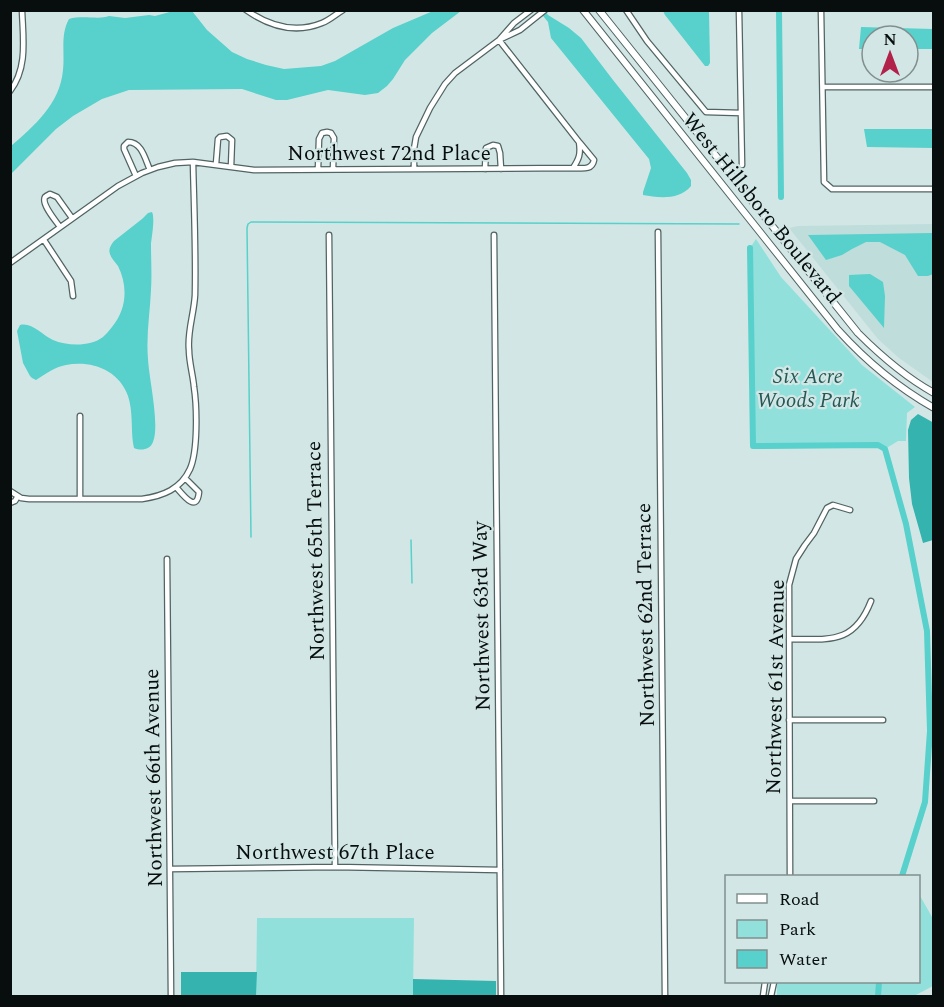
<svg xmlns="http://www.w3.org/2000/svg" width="944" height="1007" font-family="Spectral,serif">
<rect width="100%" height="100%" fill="#d2e7e5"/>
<path fill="#bfdddb" d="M933,224v158l-34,-24 -21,-19 -89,-111 9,-2z"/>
<path fill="#91e0dc" d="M756,239l25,38 81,88 53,42 -8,6 -1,28h-8l-13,8 -7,-4 -125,1 -3,-198z
M919,894l13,23h1v69l-19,10h-137v-14h141z
M257,918h157l-1,78h-157z"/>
<path fill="#34b3af" d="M918,414l16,9 -1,117 -10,3 -11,-39 -3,-26 -1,-48 3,-10z
M181,972h76l-1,24h-75z
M413,979l83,2v15h-83z"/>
<path fill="#58d0cb" d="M177,10l15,1 15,19 25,22 15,7 19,6 18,4 37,-3 14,-5 58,-33 40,-17h28l-29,22 -27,27 -12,19 -6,7 -9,7 -13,2 -37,-5 -41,10h-11l-34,-11 -113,1 -27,9 -29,17 -17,13 -45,45v-28c23,-20 49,-42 52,-76 2,-17 -3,-35 6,-51 13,-4 31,1 40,-3l16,2 24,-3 6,1z
M539,11h6l3,4 21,13 12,10 32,42 74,93 4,7v6c-11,14 -32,12 -48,9v-3l8,-24 -2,-9 -98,-121 -3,-16z
M663,11h46l1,52 -2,3h-3l-40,-51z
M861,27l72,2v20h-25v-13h-36v13h-13z
M864,129h69v19l-66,-1z
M152,212c3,6 0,23 -1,32 0,15 1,31 0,46 -1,23 -5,45 -3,69 1,20 12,66 5,83 -3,8 -12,9 -19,6l-1,-5c-2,-15 0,-32 -5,-47 -9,-26 -37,-36 -62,-31 -11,2 -21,9 -30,15l-4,-2 -2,-2 -7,-13 -6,-32 3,-6c12,-3 22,10 33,15 14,6 37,7 50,-3 3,-3 6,-6 9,-10 15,-18 16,-41 6,-61 -3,-4 -7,-8 -8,-12 -2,-5 1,-9 4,-13l28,-22 6,-6z
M933,233v41l-5,2h-10l-13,-21 -25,-13h-14l-14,7 -10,6 -16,5 -18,-25z
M870,274l13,8 2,14 -1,32 -35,-42v-11z"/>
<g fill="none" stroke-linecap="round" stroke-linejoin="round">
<path stroke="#58d0cb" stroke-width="1.5" d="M251,537l-4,-309 1,-4 3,-2 488,2
M411,540l1,43"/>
<path stroke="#58d0cb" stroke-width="6" d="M779,10l2,187
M750,248l3,198 125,-1 7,4 21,75 21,107 3,100 -5,71 -23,74
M878,996l1,-14"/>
<g stroke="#516362" stroke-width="7">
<path id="minor" d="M246,10c23,16 49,24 76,13 8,-3 14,-9 21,-13
M626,10l21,31 59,71 35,1
M739,10l3,155
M821,10l3,172 8,7h102
M501,39l19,-9 25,-20
M823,87h111
M10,91c18,-23 13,-53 12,-81
M216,164l2,-25 2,-2 7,-1 5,4 -1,27
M573,168c8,0 19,3 21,-8l-14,-17
M318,169l1,-30 3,-6 5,-1 4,1 3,5 -1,31
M414,169v-20l2,-12 14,-29 15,-24 10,-11 44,-33 15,-17 17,-13
M485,169l1,-21 7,-3 5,1 2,7 1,16
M136,176l-12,-27v-3l4,-4c14,0 17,17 22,28
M60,227c-4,-6 -19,-23 -15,-30 1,-1 3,-2 5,-3l7,3 15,21
M658,232l7,764
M329,235l6,632
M494,235l7,761
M44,240l27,41 2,15
M10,263l108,-77 24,-13 16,-6 17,-4 18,-1 61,8 319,-2c6,-9 8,-14 6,-26l-80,-102
M80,416v83
M176,487c7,8 21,27 23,5l-14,-14
M10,491l11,7 8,1h113c21,-3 39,-10 48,-30 8,-18 7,-62 4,-82 -1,-12 -5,-25 -5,-37 -2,-18 5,-36 6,-55 1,-44 -1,-89 -2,-133
M10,503l5,-2 3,-5
M167,559l4,437
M789,639c40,0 65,6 82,-38
M789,720h94
M790,801h84
M170,869l165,-2 165,3
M790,876l-1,-291 7,-26 9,-14 9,-12 13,-25 6,-3 17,5
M763,996l2,-14
M771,996l3,-14"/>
</g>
<g stroke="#516362" stroke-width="8">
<path id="tertiary" d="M583,10l255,320c28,31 59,57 96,78
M599,10l259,323c23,23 47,44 76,60"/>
</g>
<use href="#minor" stroke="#fff" stroke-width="4.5"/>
<use href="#tertiary" stroke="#fff" stroke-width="6"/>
</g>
<g text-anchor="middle" stroke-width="4.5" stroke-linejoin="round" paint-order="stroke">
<g font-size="21" fill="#080e0e" stroke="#d2e7e5">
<text x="389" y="160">Northwest 72nd Place</text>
<text transform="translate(762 208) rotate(51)" y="7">West Hillsboro Boulevard</text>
<text transform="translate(315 551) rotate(-91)" y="7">Northwest 65th Terrace</text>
<text transform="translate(645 615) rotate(-91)" y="7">Northwest 62nd Terrace</text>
<text transform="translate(481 616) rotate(-91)" y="7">Northwest 63rd Way</text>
<text transform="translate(775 687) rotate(-89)" y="7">Northwest 61st Avenue</text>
<text transform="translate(153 778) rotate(-91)" y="7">Northwest 66th Avenue</text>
<text x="335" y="859">Northwest 67th Place</text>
</g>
<g font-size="21" font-style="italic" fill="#245755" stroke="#d2e7e5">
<text x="808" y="383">Six Acre<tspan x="808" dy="24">Woods Park</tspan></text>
</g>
</g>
<rect width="944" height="1007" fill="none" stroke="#080e0e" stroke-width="24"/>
<rect x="725" y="875" width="195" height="108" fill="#d2e7e5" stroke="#81908f" stroke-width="1.5"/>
<rect x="737" y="894" width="30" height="9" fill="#ffffff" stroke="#81908f" stroke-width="1.5"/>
<text x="779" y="905" font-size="18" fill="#080e0e">Road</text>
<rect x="737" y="920" width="30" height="18" fill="#91e0dc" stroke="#81908f" stroke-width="1.5"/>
<text x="779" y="935" font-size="18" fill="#080e0e">Park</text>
<rect x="737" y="950" width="30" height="18" fill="#58d0cb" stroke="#81908f" stroke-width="1.5"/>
<text x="779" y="965" font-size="18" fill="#080e0e">Water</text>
<g transform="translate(890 54)"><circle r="28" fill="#d2e7e5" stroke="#81908f" stroke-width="1.5"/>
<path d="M0-4.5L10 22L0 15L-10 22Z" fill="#b22149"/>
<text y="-9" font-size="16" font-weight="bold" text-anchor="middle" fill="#080e0e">N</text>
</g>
</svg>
